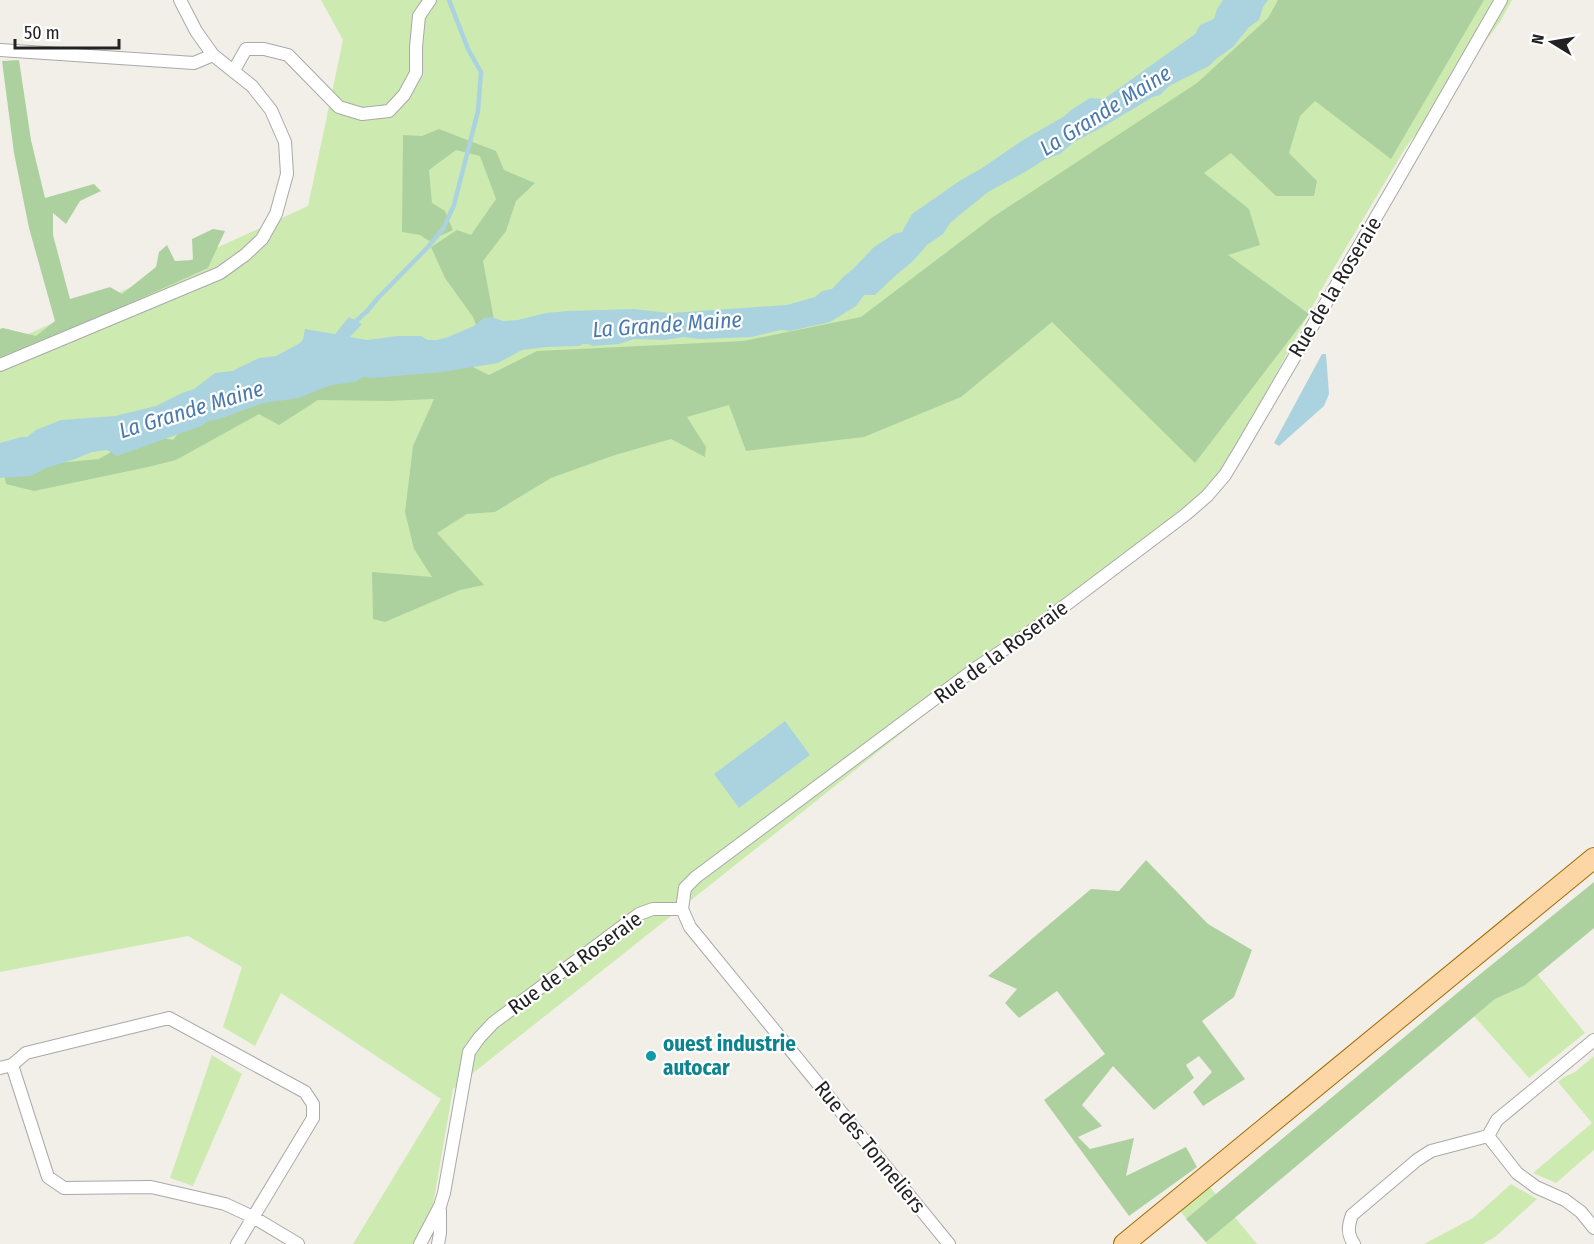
<svg xmlns="http://www.w3.org/2000/svg" width="1594" height="1244" font-family="'Fira Sans Condensed',sans-serif">
<rect width="100%" height="100%" fill="#f2efe9"/>
<path fill="#cdebb0" d="M321,0h1191l-12,22 -94,125 -78,131 -111,205 -764,606 -20,116 -20,39h-60l88,-145 -160,-106 -26,53 -32,-19 19,-60 -54,-31 -188,36v-625l308,-141 35,-166z
M1537,974l48,59 -56,45 -55,-62 21,-17 29,-13z
M212,1055l30,19 -49,112 -23,-8z
M1594,1056v94l-38,33 -23,-10 59,-50 -34,-41 6,-5 11,-5z
M1511,1184l26,15 -42,38 -12,7h-59l49,-26z
M1210,1187l47,57h-50l-27,-33z"/>
<path fill="#add19e" d="M1278,0h206l-93,159 -76,-58 -15,15 -11,37 28,28 -3,15h-38l-45,-43 -27,20 45,36 11,36 -32,10 81,59 -114,149 -143,-141 -91,75 -97,40 -118,14 -17,-46 -42,12 19,30 -1,10 -34,-18 -56,16 -64,23 -56,34 -28,2 -30,19 47,52 -24,5 -75,32 -12,-3 -1,-47 60,5 -18,-28 -9,-37 8,-66 21,-47 -46,2 -70,-1 -39,25 -20,-11 -83,46 -28,7 -114,24 -28,-7 -2,-11 33,-8 62,-6 43,-25 31,6 17,-22 118,-34 159,-20 22,11 48,-24 206,-10 118,-24 132,-100 204,-134 71,-65z
M19,60l12,80 14,58 49,-14 7,7 -21,10 -14,23 -13,-11v22l17,64 40,-12 12,7 34,-27 3,-15 8,-7 8,16 18,-1 -1,-21 21,-10 12,2 -17,37 -135,61 -73,40v-40l3,-1 33,8 19,-15 -26,-93 -15,-75 -12,-92z
M439,129l57,22 8,19 31,13 -19,18 -10,30 -23,30 12,64 -17,5 -5,-13 -28,-39 -14,-31 26,-17 14,5 25,-36 -16,-43 -24,-6 -27,20 3,33 13,8 8,19 -24,11 -9,-6 -18,-3 1,-97 19,1z
M1146,860l62,64 44,26 -18,47 -32,24 43,58 -42,27 -10,-14 19,-20 -13,-16 -13,9 8,13 -40,32 -41,-44 -31,39 20,21 -24,11 12,12 44,-11 -8,38 60,-29 11,20 -68,49 -85,-116 61,-46 -48,-63 -38,27 -14,-15 12,-14 -29,-13 103,-87 28,2z
M1594,882v46l-70,58 -29,13 -289,243 -20,-23 282,-235z"/>
<path fill="#aad3df" d="M1223,0h45l-5,7 -4,13 -10,7 -16,20 -17,12 -7,7 -40,20 -9,9 -7,2 -52,31 -27,14 -14,12 -16,6 -19,12 -37,20 -38,31 -7,11 -16,11 -14,16 -19,16 -19,18h-11l-8,11 -26,16 -40,9 -9,-1 -29,7 -53,2 -15,-2 -20,3 -30,-1 -15,5 -27,2 -4,-2h-5l-3,2 -33,1 -25,3 -24,13 -56,9 -70,6 -9,-1 -6,4 -29,5 -29,12 -36,5 -44,16 -11,2 -7,5 -84,30 -10,-6 -15,2 -20,8 -26,8 -15,8 -31,2v-35l21,-6h6l9,-7 25,-10 54,-4 41,-10 26,-13 12,-4 21,-16 17,-2 27,-13 17,-2 24,-13 3,-4 2,-10 30,5 14,-17 13,7 -12,13 17,3 30,-4h24l7,4h9l11,-3 26,-11 10,-8 8,-1 11,4 15,-1 28,-7 22,-2 65,-2 37,4 117,-8 28,-8 7,-6 10,-2 11,-12 10,-8 21,-22 20,-13 8,-2 10,-18 49,-34 21,-12 41,-28 40,-23 8,-7 19,-12 14,1 91,-65 5,-9 14,-6 3,-10z
M1322,354h4l3,40 -5,12 -45,40 -5,-3z
M785,721l25,34 -71,53 -25,-34z"/>
<g fill="none" stroke-linecap="round" stroke-linejoin="round">
<path stroke="#aad3df" stroke-width="4.5" d="M353,324l15,-14 10,-12 49,-50 16,-19 11,-24 24,-94 3,-39 -13,-23 -19,-49"/>
<g stroke="#a9a9a9" stroke-width="14">
<path id="minor" d="M0,50l194,13 19,-8
M234,70l12,-21h18l24,6 51,52 23,7 27,-3 15,-16 12,-22v-26l3,-31 11,-16
M0,365l220,-92 25,-18 17,-16 14,-25 11,-40 -2,-32 -14,-32 -19,-24 -39,-31 -17,-24 -16,-31
M682,909l8,18 259,317
M12,1065l36,112 16,11 87,-1 74,17 28,13 45,27
M0,1068l12,-3 14,-12 143,-35 136,74 8,12v14l-76,126
M1488,1136l9,-16 97,-80
M1488,1136l29,37 19,14 29,13 16,12 13,16
M420,1244l20,-38 4,-13 25,-141 10,-14 14,-15 146,-109 14,-5h29l3,-21 11,-11 280,-209 50,-33 159,-120 22,-19 18,-21 18,-30 150,-257 108,-188
M438,1244l2,-11v-23
M1354,1244c-7,-10 -6,-18 -2,-29l65,-55 14,-9 57,-15"/>
</g>
<g stroke="#a06b00" stroke-width="22">
<path id="primary" d="M1124,1244l470,-386"/>
</g>
<use href="#minor" stroke="#fff" stroke-width="12"/>
<use href="#primary" stroke="#fcd6a4" stroke-width="20"/>
</g>
<circle fill="#0f9aa8" stroke="#fff" stroke-width="2" cx="651" cy="1056" r="6"/>
<g text-anchor="middle" stroke-width="4.5" stroke-linejoin="round" paint-order="stroke">
<g font-size="21" fill="#222" stroke="#fff">
<text transform="translate(1335 287) rotate(-59)" y="7">Rue de la Roseraie</text>
<text transform="translate(1001 652) rotate(-36)" y="7">Rue de la Roseraie</text>
<text transform="translate(575 963) rotate(-36)" y="7">Rue de la Roseraie</text>
<text transform="translate(870 1147) rotate(51)" y="7">Rue des Tonneliers</text>
</g>
<g font-size="21" font-weight="bold" fill="#0d838f" stroke="#fff" text-anchor="start">
<text x="663" y="1051">ouest industrie<tspan x="663" dy="24">autocar</tspan></text>
</g>
<g font-size="22" font-style="italic" fill="#4a7aab" stroke="#fff">
<text transform="translate(1105 110) rotate(-32)" y="8">La Grande Maine</text>
<text transform="translate(667 324) rotate(-4)" y="8">La Grande Maine</text>
<text transform="translate(191 409) rotate(-17)" y="8">La Grande Maine</text>
</g>
</g>
<g transform="translate(1552 42) rotate(281)" stroke="#ffffff" stroke-width="4.5" paint-order="stroke">
<path d="M0-4.5L10 22L0 15L-10 22Z" fill="#222222"/>
<text y="-9" font-size="16" font-weight="bold" text-anchor="middle" fill="#222222">N</text>
</g>
<path d="M15 39v9h104v-9" fill="none" stroke="#222222" stroke-width="3"/>
<text x="24" y="39" font-size="18" fill="#222222" stroke="#ffffff" stroke-width="4.5" paint-order="stroke">50 m</text>
</svg>
